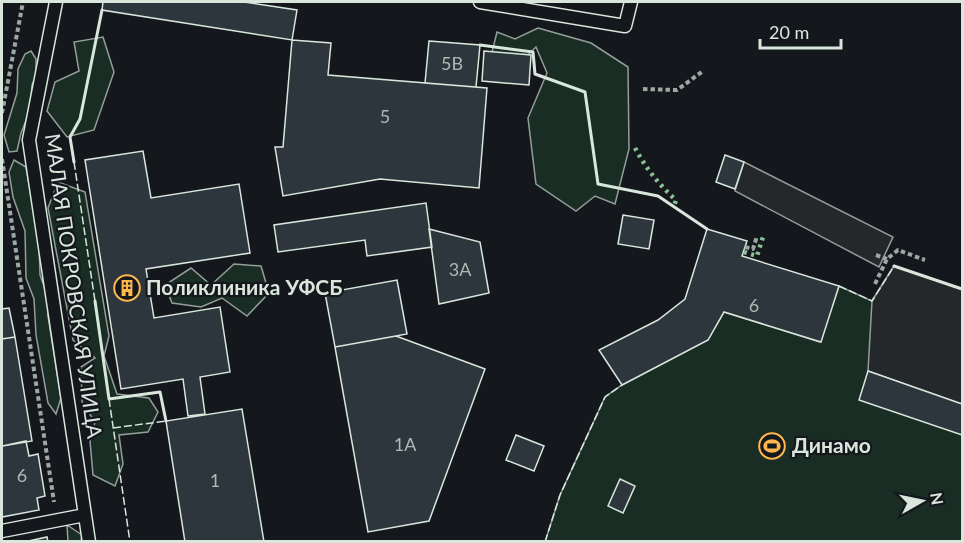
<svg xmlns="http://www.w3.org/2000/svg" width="964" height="543" font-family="Lato,sans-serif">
<rect width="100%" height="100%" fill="#14181c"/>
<path fill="#1a2d24" stroke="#939e99" stroke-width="1.5" d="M538,28l53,15 37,24 1,82 -14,55 -20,-8 -19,15 -40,-27 -8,-66 19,-45 -11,-26 -25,24 -22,-7 8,-32 18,7z
M103,37l11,35 -20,58 -27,7 -20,-26 8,-29 24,-11 -5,-29z
M31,51l5,8v17l-4,9 -2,26 -9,22 -4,18 -8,1 -5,-17 13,-42 1,-24 7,-15z
M14,160l12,7 13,75 1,33 8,22v19l13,82 -5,16 -8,-11 -12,-68 -2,-36 -8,-21 -1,-47 -12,-34 -4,-25z
M58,182l27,10 24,144 -5,20 13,38 32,4 9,14 -10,20 -29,3 4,29 -8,22 -22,-11 -3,-34 5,-19 -13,-20 -1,-35 14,-9 -22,-18 -25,-132z
M234,264l27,2 8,27 -22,23 -25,-18 -21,9 -29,-4 -7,-18 26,-17 20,17z
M894,266l68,23v252l-417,1 15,-47 45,-98 17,-12 86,-45 16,-28 96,30 19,-56 33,15z
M67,525l15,10 -1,6h-13z"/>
<path fill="#24282b" stroke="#939e99" stroke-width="1.5" d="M744,162l149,75 -14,30 -144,-76z
M894,266l68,23v115l-94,-33 4,-70z"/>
<path fill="#2c363c" stroke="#d8e6dc" stroke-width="1.5" d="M103,2h141l53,8 -5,30 -190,-30z
M292,40l39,3 -3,32 159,13 -8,100 -99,-9 -97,17 -8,-49h8z
M429,41l51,4 -4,42 -51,-4z
M484,51l47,4 -2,30 -47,-4z
M143,151l8,47 88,-14 11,69 -104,16 8,49 66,-11 10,65 -30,5 5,37 -17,2 -5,-37 -62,10 -36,-229z
M725,155l19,7 -9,27 -19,-7z
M426,203l6,44 -65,9 -2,-16 -87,12 -4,-27z
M623,215l31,5 -5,29 -31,-5z
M429,229l51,13 9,51 -50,11z
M707,229l40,12 -5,15 97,30 -18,56 -97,-30 -16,28 -86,45 -23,-35 59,-30 27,-21z
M397,280l10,54 -72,13 -10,-54z
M9,308l6,29 -13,2v-30z
M396,336l89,33 -56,152 -61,11 -33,-185z
M15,337l17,104 -30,5v-107z
M868,371l94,33v31l-103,-35z
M242,409l22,133h-79l-19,-121z
M516,435l28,11 -10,25 -28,-11z
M26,441l3,15 9,-2 7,42 -8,2 2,12 -37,7v-71z
M620,479l15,7 -12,27 -15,-7z
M47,537l1,5h-24z"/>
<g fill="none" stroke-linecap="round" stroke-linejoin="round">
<g stroke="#d8e6dc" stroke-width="15">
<path id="service" d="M56,2l-27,138 60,402
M480,2l145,24 6,-24
M2,531l83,-16"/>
</g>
<path stroke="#9da8a2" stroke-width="4" stroke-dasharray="4.5 3" stroke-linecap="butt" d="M643,89l34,1 26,-19
M2,113l21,-111
M2,159l52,343
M745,247l8,2 4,-13
M876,255l11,4
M875,284l12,-25 11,-9 27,10"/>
<use href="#service" stroke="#14181c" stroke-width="12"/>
<path stroke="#8ac095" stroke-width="4.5" stroke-dasharray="3 4.5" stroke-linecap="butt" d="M635,148c11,20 24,37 41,52l-2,6
M744,252l13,4 6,-19"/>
<path stroke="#d8e6dc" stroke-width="1.5" stroke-dasharray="8 3" stroke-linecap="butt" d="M74,162l21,139
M839,286l33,15 22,-35
M109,399l21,143
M113,428l53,-7
M545,542l15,-47 45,-98 17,-12"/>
<path stroke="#d8e6dc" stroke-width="3" d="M480,45l53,7 2,22 50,18 13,92 60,12 49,33
M74,162l-4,-25 10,-18 22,-109
M894,266l68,23
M95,301l14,98 51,-7 6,29"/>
</g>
<defs>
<g id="building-ring" transform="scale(1.35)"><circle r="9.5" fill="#14181c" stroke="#ffb74d" stroke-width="1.5"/><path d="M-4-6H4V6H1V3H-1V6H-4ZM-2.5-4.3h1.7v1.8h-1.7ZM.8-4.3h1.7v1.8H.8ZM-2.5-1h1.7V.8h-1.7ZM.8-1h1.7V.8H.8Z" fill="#ffb74d"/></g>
<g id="stadium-ring" transform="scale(1.35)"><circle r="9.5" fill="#14181c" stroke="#ffb74d" stroke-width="1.5"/><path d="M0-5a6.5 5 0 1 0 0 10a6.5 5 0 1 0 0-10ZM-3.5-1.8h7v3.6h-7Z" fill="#ffb74d"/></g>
</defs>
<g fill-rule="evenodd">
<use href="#building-ring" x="127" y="288"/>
<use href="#stadium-ring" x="772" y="446"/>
</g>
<g text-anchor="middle" stroke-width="4.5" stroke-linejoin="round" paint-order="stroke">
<g font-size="18" fill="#adbab4">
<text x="452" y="70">5В</text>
<text x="385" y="123">5</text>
<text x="460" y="276">3А</text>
<text x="754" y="312">6</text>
<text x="405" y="451">1А</text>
<text x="22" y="482">6</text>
<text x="215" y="487">1</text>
</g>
<g font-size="21" fill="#d8e6dc" stroke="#14181c">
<text transform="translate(73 286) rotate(82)" y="7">МАЛАЯ ПОКРОВСКАЯ УЛИЦА</text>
</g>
<g font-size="21" font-weight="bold" fill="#d8e6dc" stroke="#14181c" text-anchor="start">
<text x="146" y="295">Поликлиника УФСБ</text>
<text x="792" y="453">Динамо</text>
</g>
</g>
<rect width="964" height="543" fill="none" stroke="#d8e6dc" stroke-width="6"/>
<g transform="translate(922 501) rotate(81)" stroke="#14181c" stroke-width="4.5" paint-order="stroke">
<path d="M0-4.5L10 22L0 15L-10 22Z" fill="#d8e6dc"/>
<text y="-9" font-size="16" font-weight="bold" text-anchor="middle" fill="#d8e6dc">N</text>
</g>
<path d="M760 39v9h81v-9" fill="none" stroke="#d8e6dc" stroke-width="3"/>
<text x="769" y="39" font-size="18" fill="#d8e6dc" stroke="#14181c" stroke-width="4.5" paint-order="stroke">20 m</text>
</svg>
